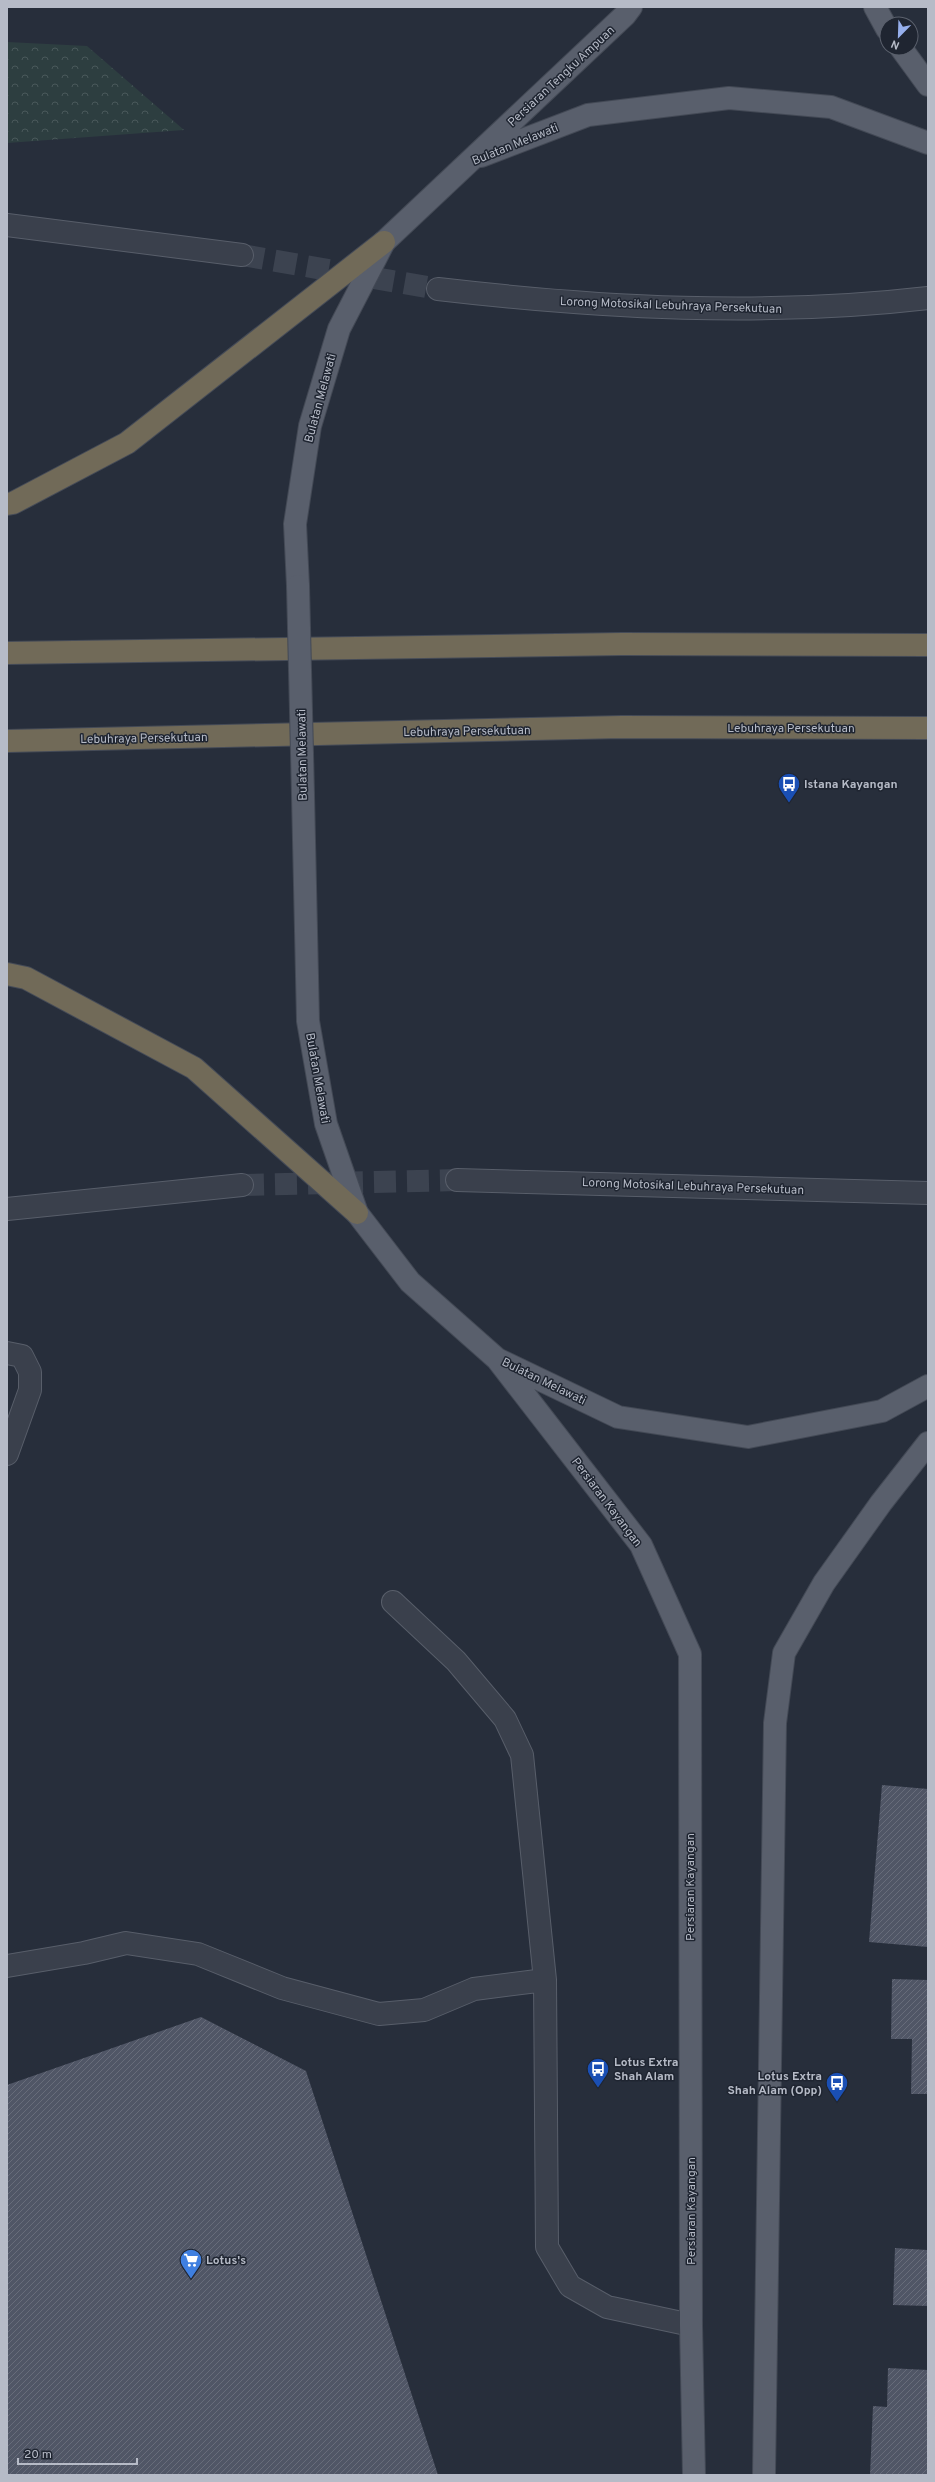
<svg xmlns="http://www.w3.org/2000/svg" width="935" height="2482" font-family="Overpass,sans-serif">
<defs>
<pattern id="forest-crowns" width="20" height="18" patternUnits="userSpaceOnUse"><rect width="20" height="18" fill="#2d3e40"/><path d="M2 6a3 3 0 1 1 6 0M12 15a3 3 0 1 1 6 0" fill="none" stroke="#49585a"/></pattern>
<pattern id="building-hatch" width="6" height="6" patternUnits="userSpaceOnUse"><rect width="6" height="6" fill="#505666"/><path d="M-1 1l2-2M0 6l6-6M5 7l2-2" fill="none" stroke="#676c7a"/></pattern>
</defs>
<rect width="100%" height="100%" fill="#272e3b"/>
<path fill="url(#forest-crowns)" d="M7,42l80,4 97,84 -177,13z"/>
<path fill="url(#building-hatch)" d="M882,1785l46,4v158l-59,-5z
M892,1979l36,1v114h-17l1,-55h-21z
M201,2017l105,54 132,404h-431v-390z
M927,2245l1,61 -35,-1 2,-57 32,2z
M888,2368l40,2v105h-58l3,-69 14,1z"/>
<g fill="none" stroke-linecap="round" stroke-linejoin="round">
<path stroke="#3c4350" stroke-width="22" stroke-dasharray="22 11" stroke-linecap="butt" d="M242,255l196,34
M242,1185l215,-5"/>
<g stroke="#585e6a" stroke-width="24">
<path id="minor" d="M7,225l235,30
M438,289c163,19 327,28 490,9
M457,1180l471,13
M7,1209l235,-24
M7,1353l15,3 8,16v18l-23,64
M393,1602l63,59 49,58 17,36 23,225 2,267 23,39 37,21 84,18
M7,1966l77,-13 42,-10 72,11 84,34 97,26 45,-4 50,-21 71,-9"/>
</g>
<g stroke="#434955" stroke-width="24">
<path id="major" d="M875,7l12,22
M901,48l27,37
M481,156l107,-41 141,-17 102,9 97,36
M298,586l-3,-62 15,-98 29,-97 45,-87 241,-227 6,-8
M303,795l5,226 18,103 31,89 53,69 87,77 121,58 130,20 134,-26 46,-25
M497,1359l144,186 49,109 1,671 3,150
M764,2475l11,-752 9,-70 40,-70 57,-80 47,-60"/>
</g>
<g stroke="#454b57" stroke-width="24">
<path id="highway" d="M7,504l6,-1 114,-60 257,-201
M7,653l615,-9 306,1
M7,741l615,-14 306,1
M7,974l19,4 168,90 163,145"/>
</g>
<use href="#minor" stroke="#3a404c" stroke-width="22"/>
<use href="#major" stroke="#595f6c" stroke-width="22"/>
<use href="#highway" stroke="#716a58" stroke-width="22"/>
<g stroke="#434955" stroke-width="24" stroke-linecap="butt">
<path id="major-bridge" d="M298,586l5,209"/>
</g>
<use href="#major-bridge" stroke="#595f6c" stroke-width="22"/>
</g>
<defs>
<g id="bus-pin" transform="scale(1.15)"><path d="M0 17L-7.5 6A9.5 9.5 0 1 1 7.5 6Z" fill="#1a4fb4" stroke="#1f2531"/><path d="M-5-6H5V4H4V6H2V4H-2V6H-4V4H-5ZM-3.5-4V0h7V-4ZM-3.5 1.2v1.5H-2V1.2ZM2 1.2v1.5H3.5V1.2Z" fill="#fff"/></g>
<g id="supermarket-pin" transform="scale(1.15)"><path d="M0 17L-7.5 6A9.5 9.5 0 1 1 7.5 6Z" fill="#3f7fe0" stroke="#1f2531"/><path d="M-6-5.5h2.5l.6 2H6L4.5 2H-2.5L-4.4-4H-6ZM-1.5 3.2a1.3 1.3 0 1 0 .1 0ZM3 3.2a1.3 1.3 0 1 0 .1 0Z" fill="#fff"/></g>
</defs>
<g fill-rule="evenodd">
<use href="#bus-pin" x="789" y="784"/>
<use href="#bus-pin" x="598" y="2069"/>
<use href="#bus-pin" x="837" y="2083"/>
<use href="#supermarket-pin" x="191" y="2260"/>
</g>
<g text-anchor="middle" stroke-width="3" stroke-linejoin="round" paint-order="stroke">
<g font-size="12" fill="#b6bbc7" stroke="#1f2531">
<text transform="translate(561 76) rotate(-43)" y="4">Persiaran Tengku Ampuan</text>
<text transform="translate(515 144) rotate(-22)" y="4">Bulatan Melawati</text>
<text transform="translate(671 305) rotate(2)" y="4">Lorong Motosikal Lebuhraya Persekutuan</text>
<text transform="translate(320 398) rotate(-75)" y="4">Bulatan Melawati</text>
<text x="791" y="732">Lebuhraya Persekutuan</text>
<text transform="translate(467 731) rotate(-1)" y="4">Lebuhraya Persekutuan</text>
<text transform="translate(144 738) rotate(-1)" y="4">Lebuhraya Persekutuan</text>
<text transform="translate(302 755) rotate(-91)" y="4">Bulatan Melawati</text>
<text transform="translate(318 1078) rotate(80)" y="4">Bulatan Melawati</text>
<text transform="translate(693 1186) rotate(2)" y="4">Lorong Motosikal Lebuhraya Persekutuan</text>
<text transform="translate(544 1381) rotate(26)" y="4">Bulatan Melawati</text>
<text transform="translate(607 1502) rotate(53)" y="4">Persiaran Kayangan</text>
<text transform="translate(690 1887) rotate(-90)" y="4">Persiaran Kayangan</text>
<text transform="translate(691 2211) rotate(-90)" y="4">Persiaran Kayangan</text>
</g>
<g font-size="12" font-weight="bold" fill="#b6bbc7" stroke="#1f2531" text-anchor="start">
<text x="804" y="788">Istana Kayangan</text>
<text x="614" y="2066">Lotus Extra<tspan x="614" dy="14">Shah Alam</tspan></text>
<text x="822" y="2080" text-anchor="end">Lotus Extra<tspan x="822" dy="14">Shah Alam (Opp)</tspan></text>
<text x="206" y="2264">Lotus's</text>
</g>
</g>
<rect width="935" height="2482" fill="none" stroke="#b6bbc7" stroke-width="16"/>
<g transform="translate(899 36) rotate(203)"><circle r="19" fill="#1f2531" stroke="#5b616d"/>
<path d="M0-3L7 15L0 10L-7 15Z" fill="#96afec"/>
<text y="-6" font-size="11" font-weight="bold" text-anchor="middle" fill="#b6bbc7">N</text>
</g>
<path d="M18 2458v6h119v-6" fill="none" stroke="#b6bbc7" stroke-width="2"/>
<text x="24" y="2458" font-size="12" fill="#b6bbc7" stroke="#1f2531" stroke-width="3" paint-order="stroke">20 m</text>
</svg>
